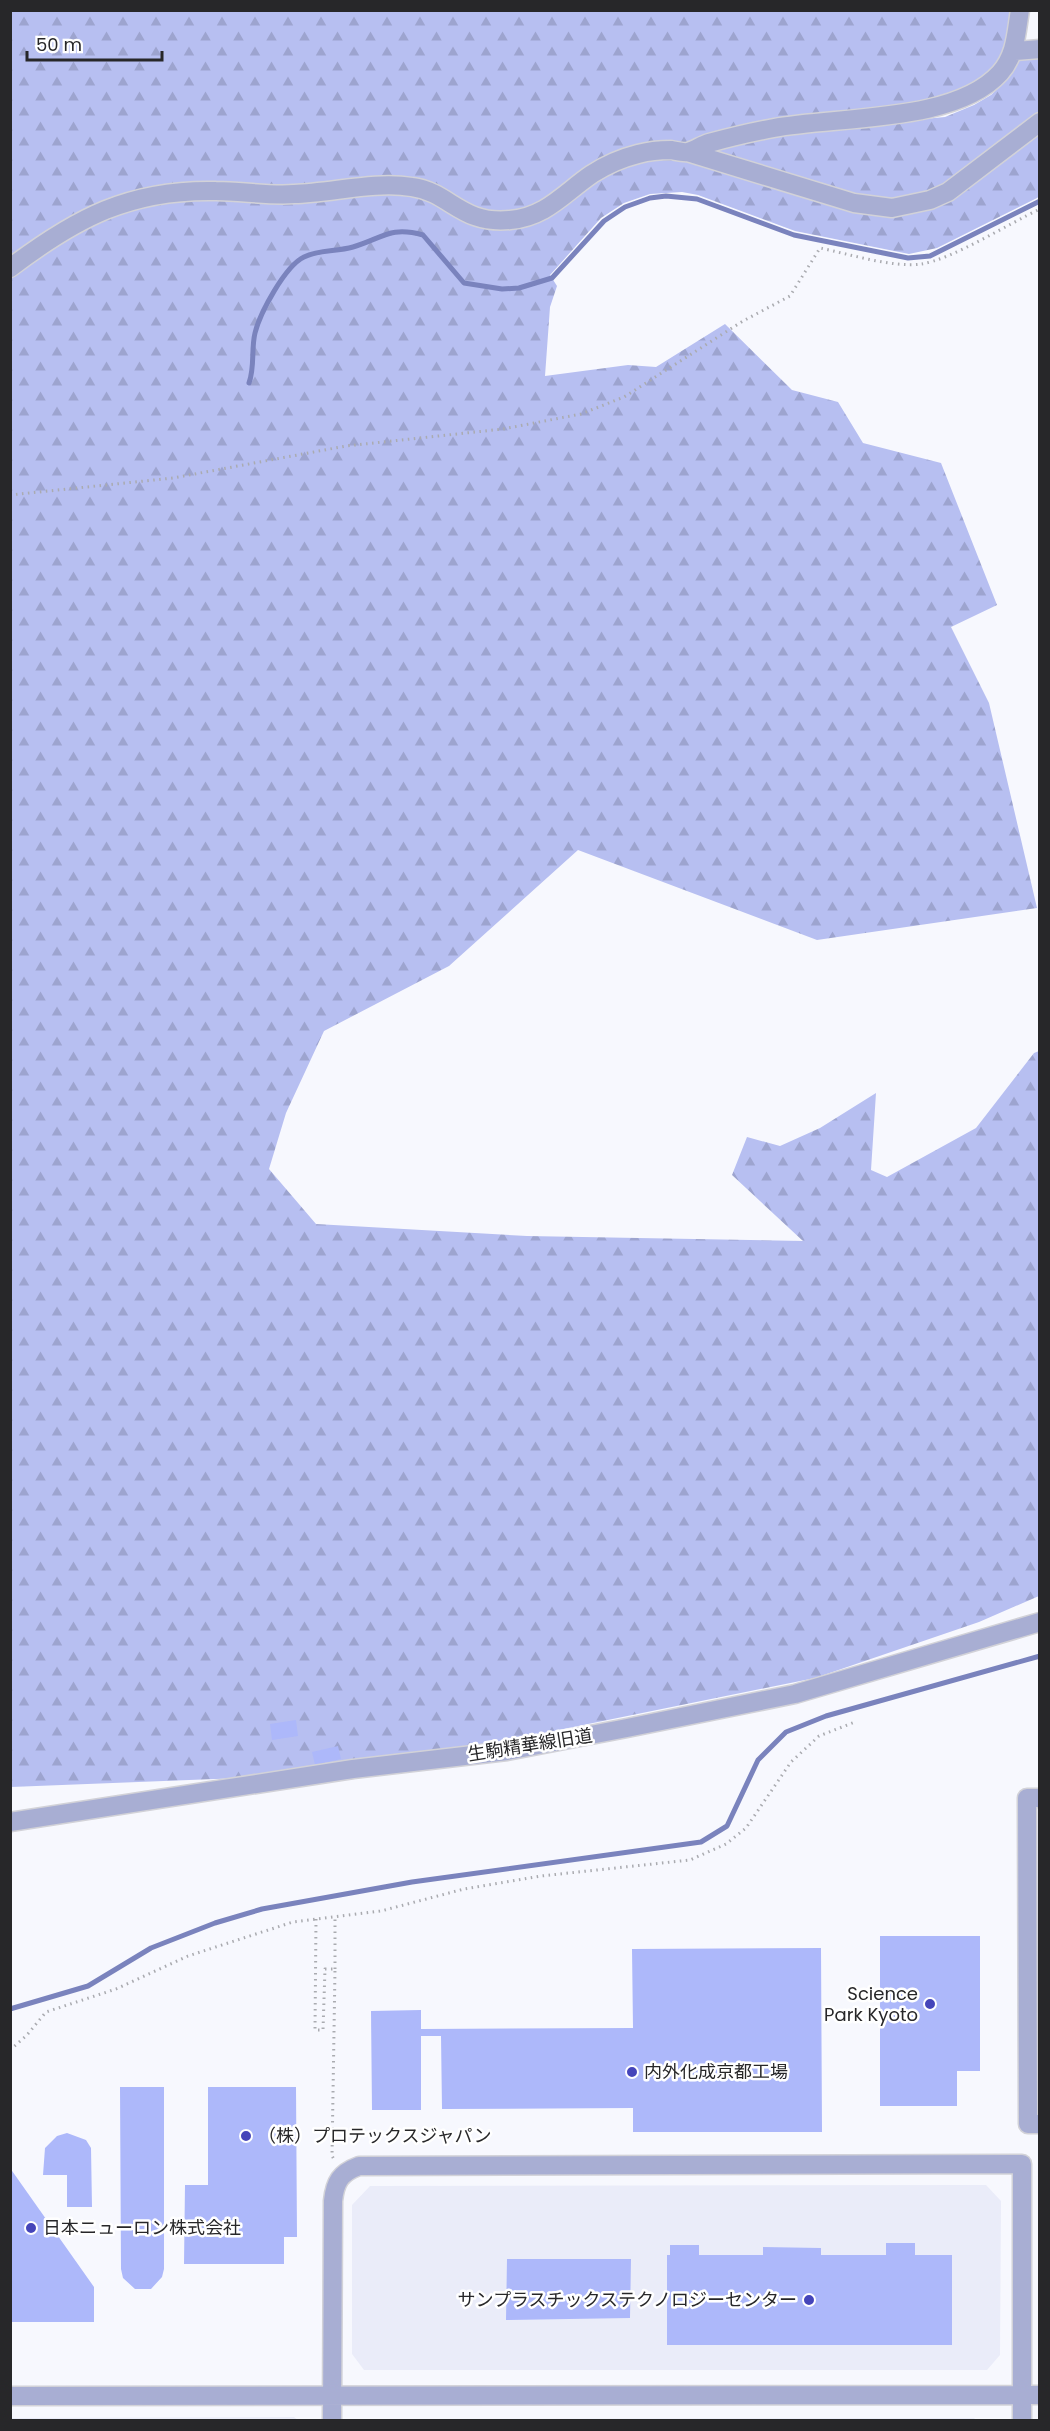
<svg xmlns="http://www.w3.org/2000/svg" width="1050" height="2431" font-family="Poppins,'Noto Sans JP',sans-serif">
<defs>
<pattern id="forest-firs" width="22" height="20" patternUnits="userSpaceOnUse" patternTransform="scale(1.5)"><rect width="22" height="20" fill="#b7bff1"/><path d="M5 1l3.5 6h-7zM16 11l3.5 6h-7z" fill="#9da4cf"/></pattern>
</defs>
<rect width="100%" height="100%" fill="#f7f8fe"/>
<path fill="#eaecf9" d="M986,2185l15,16 -1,154 -13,15h-623l-12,-16v-149l18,-19z
M294,2417l4,3h-288l1,-2z
M974,2418l2,2h-614l2,-1z"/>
<path fill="url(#forest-firs)" d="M11,11h1003l-4,26 -14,32 -43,27 -267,50 -15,-1 -135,64 -48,6 -47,-24 -276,-3 -154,74z
M1039,56l1,140 -3,2 -100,50 -28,6 -114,-23 -97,-36 -16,-3 -32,2 -26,9 -23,15 -51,57 7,11 -7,21 -5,69 83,-11 28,2 69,-43 67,66 46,12 25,41 78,20 56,142 -46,22 38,76 48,205 -220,32 -239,-90 -129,116 -125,65 -38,82 -17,56 47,55 211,12 276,5 -71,-66 15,-38 33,9 40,-18 56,-35 -5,77 16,7 89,-49 58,-75 5,-2v545l-60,26 -164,56 -473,96 -331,13v-1510l78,-54 78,-23 231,-8 20,2 68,33 155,-67 65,-9 74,-18 165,-16 29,-12 17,-10 14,-13 14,-25z"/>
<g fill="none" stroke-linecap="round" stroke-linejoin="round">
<path stroke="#7a83bd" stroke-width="5" d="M249,383c6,-16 2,-34 6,-50 5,-20 30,-67 49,-76 16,-8 32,-5 49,-10 30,-9 37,-21 70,-12l41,48 38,6 17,-1 33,-10 52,-57 21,-14 25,-9 16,-2 31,3 97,36 114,23 22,-2 110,-55
M10,2009l78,-23 63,-38 64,-25 47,-14 150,-27 289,-40 26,-16 31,-66 28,-28 40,-16 214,-60"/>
</g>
<path fill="#adb8fa" d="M296,1720l2,16 -26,4 -2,-16z
M338,1746l3,13 -26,6 -3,-13z
M880,1936h100v135h-23v35h-77z
M821,1948l1,184h-189v-24l-191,1 -1,-73h-20v74h-49l-1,-99 50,-1v19l212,-1 -1,-79z
M120,2087h44v182l-2,8 -11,12h-16l-12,-11 -2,-9z
M208,2087h88l1,150h-13v27h-100l1,-79h23z
M67,2133l19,7 5,8 1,59h-25v-32h-24l2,-27 12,-12z
M10,2168l84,119v35h-84z
M886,2243h29v12h37v90h-285v-90h3v-10h29v10h64v-8l58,1v7h65z
M507,2259h124l-1,59 -124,2z"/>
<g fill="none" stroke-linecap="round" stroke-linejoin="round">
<g stroke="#d2d2d8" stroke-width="21">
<path id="minor" d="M1015,51l25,-2
M687,152l167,51 38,5 38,-8 18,-8 92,-70
M10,268c66,-50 120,-79 206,-77 26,0 52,5 78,3 38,-1 80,-13 118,-7 38,5 49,38 98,33 36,-3 54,-27 82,-46 14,-9 30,-16 46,-20 11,-3 22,-4 33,-4 6,1 12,3 17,2 7,-2 14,-7 21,-9 22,-6 43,-11 65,-15 64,-12 181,-5 226,-55 16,-18 16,-39 20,-63
M1040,1798h-13l1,326h12
M10,1822l343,-53 154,-18 120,-23 168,-34 245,-72
M10,2396l1030,-1
M332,2420l1,-219c2,-19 7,-28 26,-35l663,-2v256"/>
</g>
<path stroke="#aaabb0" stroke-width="3" stroke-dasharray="1.5 4.5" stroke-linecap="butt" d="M10,495l163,-17 173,-32 157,-17 78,-15 43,-17 119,-76 47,-25 30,-48c29,6 73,20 101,16 30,-4 89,-41 119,-55
M316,1919l-1,111h8l2,-61h10l-3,187 3,5
M335,1969v-52
M10,2050l17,-15 19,-23 70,-23 72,-33 105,-34 88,-11 83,-22 77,-13 149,-16 36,-16 20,-16 45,-66 28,-26 36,-14"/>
<use href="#minor" stroke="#a8aed3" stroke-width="18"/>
</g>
<g fill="#4545ba" stroke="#fff" stroke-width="2">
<circle cx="930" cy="2004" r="6"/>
<circle cx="632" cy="2072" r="6"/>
<circle cx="246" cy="2136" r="6"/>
<circle cx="31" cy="2228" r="6"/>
<circle cx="809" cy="2300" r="6"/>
</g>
<g text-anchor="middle" stroke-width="5" stroke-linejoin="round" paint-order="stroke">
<g font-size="18" fill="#272729" stroke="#fff">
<text transform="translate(530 1745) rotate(-9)" y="6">生駒精華線旧道</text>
</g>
<g font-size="18" fill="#272729" stroke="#fff" text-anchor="start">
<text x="918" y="2000" text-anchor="end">Science<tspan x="918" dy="21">Park Kyoto</tspan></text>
<text x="644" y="2078">内外化成京都工場</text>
<text x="258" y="2142">（株）プロテックスジャパン</text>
<text x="43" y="2234">日本ニューロン株式会社</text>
<text x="797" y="2306" text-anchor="end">サンプラスチックステクノロジーセンター</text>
</g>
</g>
<rect width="1050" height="2431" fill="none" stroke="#272729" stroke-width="24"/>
<path d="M27 51v9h135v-9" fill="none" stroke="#272729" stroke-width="3"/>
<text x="36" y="51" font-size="18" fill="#272729" stroke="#ffffff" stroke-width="4.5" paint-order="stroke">50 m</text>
</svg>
